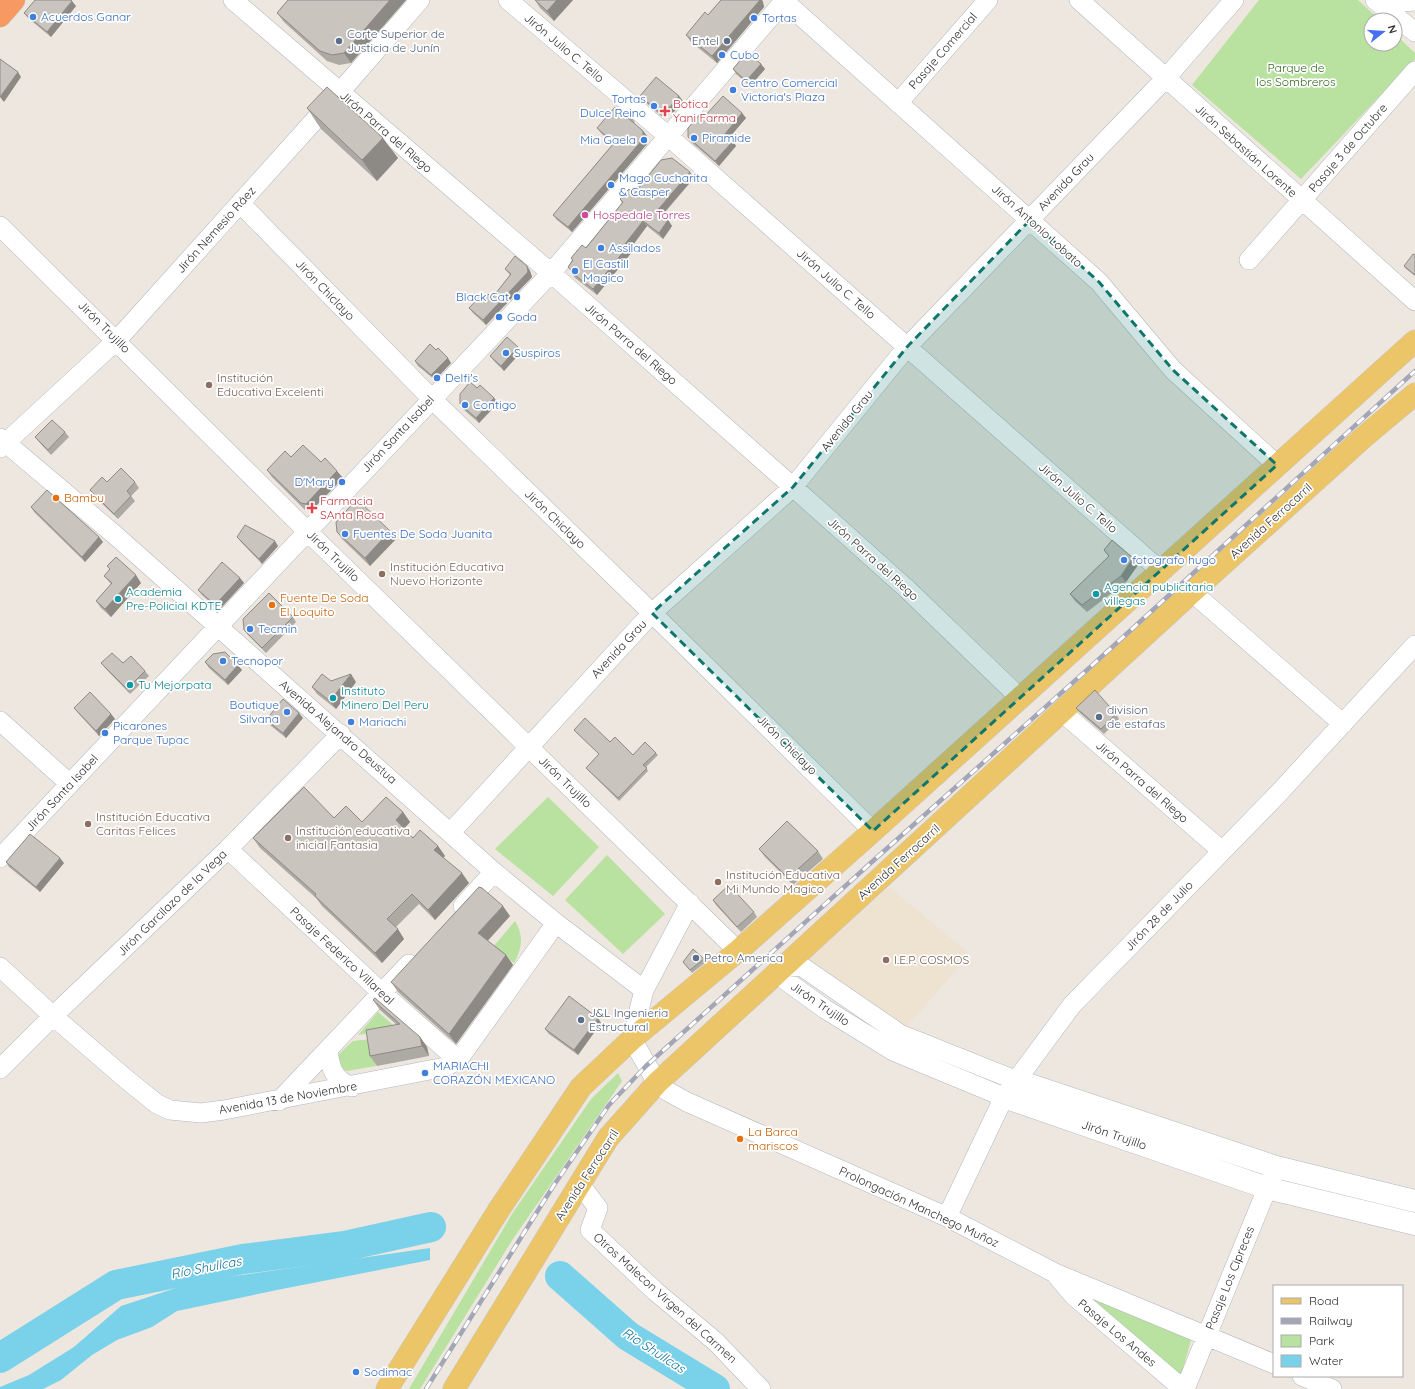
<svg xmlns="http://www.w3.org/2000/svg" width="1415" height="1389" font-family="Quicksand,sans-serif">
<rect width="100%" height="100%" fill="#ede7e0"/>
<path fill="#eee3d1" d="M889,887l81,67 -75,86 -101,-67z"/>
<path fill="#b9e19f" d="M1259,0h99l22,20h-9v24h24v-10l20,19v6l-114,120 -109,-94z
M548,797l51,50 -46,49 -58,-47z
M607,855l58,59 -42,40 -58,-54z
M515,921c9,15 7,27 -1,42l-21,-16z
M378,1012l20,17 -40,6z
M371,1039l5,27 -29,5c-6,-2 -10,-10 -8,-17l14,-13z
M618,1073l4,8 -109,158 -93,150h-11l103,-175 79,-115z
M1086,1292l105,48 -11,39 -95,-83z"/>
<path fill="#79d2ea" d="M430,1248v12l-153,30 -100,21 -25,16 -35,13 -25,15 -31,25 -18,9h-43v-2l29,-12 45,-28 47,-41 73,-24z"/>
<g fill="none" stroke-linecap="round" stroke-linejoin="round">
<path stroke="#79d2ea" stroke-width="30" d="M560,1276l68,60 87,53
M0,1358l116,-73 127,-26 102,-13 86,-19"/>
<g stroke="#b3b7bf" stroke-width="20">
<path id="street" d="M233,0l318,273 242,214 114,102 113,109
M508,0l160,136 493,435
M783,0l316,282 74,88 104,95
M1079,0l336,301
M1375,0l40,32
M1380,4l35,-3
M898,103l90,-103
M240,203l192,196 220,214 221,218
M0,226l307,305 431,420
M1249,260l166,-189
M0,438l115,97 379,337 62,51 88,67
M0,448l117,-108 223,-248 80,-92
M1192,592l151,132
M1062,712l160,139
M0,721l70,63
M451,832l201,-219 141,-126 114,-140 258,-268 69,-79
M228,849l154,144 76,67
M0,858l551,-585 234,-273
M690,903l-46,87 -12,49 25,44 10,8 20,11 260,115 108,56 219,91
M463,906l31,-34
M0,967l53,49 73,63 31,25 13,6 31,3 23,-3 221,-43 13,-7 98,-137
M328,1050c2,18 6,30 24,37
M0,1069l53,-53 175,-167 113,-115
M1004,1097l-111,-46 -68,-42 -40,-29 -2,-12 18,-2 99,68 115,46
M279,1101l130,-137
M579,1183l19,25 -8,22 65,61 61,51 45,47
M947,1217l57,-120 68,-92 204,-209 139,-151
M1057,1276l17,20 109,93
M1302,1376l30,13
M1185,1389l88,-215"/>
</g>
<g stroke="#b3b7bf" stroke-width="23">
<path id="secondary" d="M1015,1080l261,87 139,34
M1004,1097l263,91 148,36"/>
</g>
<g stroke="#c8c8c8" stroke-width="23">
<path id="primary" d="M387,1389l111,-178 83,-124 51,-48 106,-88 135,-120 542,-490
M454,1389l154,-251 49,-55 535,-491 173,-156 50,-42"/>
</g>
<g stroke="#c8c8c8" stroke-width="23">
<path id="highway" d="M0,16l14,-16"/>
</g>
<use href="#street" stroke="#fff" stroke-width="19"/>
<use href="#secondary" stroke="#fff" stroke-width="22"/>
<use href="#primary" stroke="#ebc567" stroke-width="22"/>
<use href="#highway" stroke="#f79a61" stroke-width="22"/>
<g stroke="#a3a6b6" stroke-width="4.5">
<path id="rail" d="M426,1389l128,-204 55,-80 37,-39 228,-206 213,-190 328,-299"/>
</g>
<use href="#rail" stroke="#fff" stroke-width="3" stroke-dasharray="9" stroke-linecap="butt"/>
</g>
<path fill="#ada9a3" d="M288,0h118l-55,63 -12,2 -12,-4 -43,-39 -7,-9z
M535,0h38l-19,21 -14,-13z
M721,0h41l1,2 1,5 -47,56 -26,-21 -5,-7 22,-20z
M76,6l-25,31 -23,-19 -4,-5z
M761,64l4,5 -15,17 -14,-12 -3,-5z
M640,96h39l4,5 -10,12 -12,3 -17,-15z
M307,108l91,50 -21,23 -56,-52z
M742,113l4,5 -17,20 7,8 -17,20 -28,-24 -3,-5 17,-21z
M625,115l6,2 4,5 -2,1 10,8 4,5v8l-75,88 -15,-12 -4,-5 60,-71 -12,-11 -4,-5z
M694,178l-32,38 6,4 4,6 -9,13 -16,-13 -17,23 2,3 -35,43 -22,-17 -7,-11 4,-7 -1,-2 15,-10 36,-45 -2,-4 14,-5z
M1415,255v21l-10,-8 -1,-2z
M527,266l3,5 2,6 -46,48 -13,-12 -4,-5 15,-9 8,-1 18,-23 -5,-6z
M521,352l-17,19 -10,-10 -4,-5z
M415,361l36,2 -16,17 -17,-14z
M477,388l17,10 4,5 -19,20 -16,-14 -3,-5z
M65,432l4,5 -18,18 -12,-13 -4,-5z
M291,457l30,5 22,16 -32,33h-5l-34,-34 -5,-7z
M107,482h28l4,6 -8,8 4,5 -17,18 -25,-24 -3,-5z
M31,507l68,30 4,5 -18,20 -51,-50z
M337,532l59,7 -26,27 -28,-27z
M237,537l41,9 -16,18 -21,-22z
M1104,550l29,8 5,7 -12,17 -39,30 -12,-11 -5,-7 39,-37z
M107,566l34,17 -30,34 -10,-9 -5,-7 15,-17 -7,-8 6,-6z
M240,578l4,5 -25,27 -17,-15 -4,-5z
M293,617l3,5 -30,31 -18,-18 -4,-5z
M205,662l37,8 -14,15 -19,-17z
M101,663h22l22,8 4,5 -19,18 -25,-26z
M356,682l-20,27 -19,-15 -5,-7z
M74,708l37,6 4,5 -16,17 -21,-23z
M1076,708l40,6 3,5 -15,15 -24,-21z
M303,718l-17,20 -16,-13 -4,-5z
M574,730l36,12 23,13 23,-2 2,2 -12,12 2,4 -29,30 -33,-33 13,-14 -23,-22z
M403,812l7,10 -6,6 9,10 25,8 7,10 -2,2 26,25 -34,37 -16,-16 -23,23 8,12 -22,24 -60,-57 -6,-8 -56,-50 -7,-10 109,-16z
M759,849l59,2 5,8 -30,26 -28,-28z
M6,862l58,1 -24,29 -31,-25z
M713,900l41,12 3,5 -16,15 -25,-27z
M510,916l-22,25 18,14 7,10 -57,79 -58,-52 -7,-10z
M704,959l2,3 -14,11 -9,-11z
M373,1000l47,37 7,10 2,9 -52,10 -7,-10 27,-31 -17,-15z
M601,1023l-23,32 -29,-21 -4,-5z"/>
<path fill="#8d8a85" d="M390,0h16l-55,63 -7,-10z
M557,0h16l-19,21 -7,-10z
M760,0h2l1,2 1,5 -47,56 -5,-7z
M72,1l4,5 -25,31 -4,-5z
M761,64l4,5 -15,17 -4,-5z
M18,72l3,5 -17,25 -4,-5z
M679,96l4,5 -10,12 -4,-5z
M742,113l4,5 -18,21 -3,-5z
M643,131l4,5v8l-75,88 -4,-5z
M383,138l15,20 -21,23 -15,-21z
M733,141l3,5 -17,20 -4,-5z
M690,172l4,6 -34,39 -4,-5z
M668,220l4,6 -9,13 -4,-6z
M643,221l4,5 -17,23 2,3 -35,43 -4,-6 32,-45z
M527,266l3,5 2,6 -46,48 -3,-5z
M518,347l3,5 -17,19 -3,-5z
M448,358l3,5 -16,17 -4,-5z
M494,398l4,5 -19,20 -3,-5z
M337,471l6,7 -32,33 -5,-7z
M390,531l6,8 -26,27 -5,-8z
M99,537l4,5 -18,20 -3,-5z
M275,541l3,5 -16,18 -3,-5z
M1133,558l5,7 -12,17 -5,-6z
M136,575l5,8 -30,34 -6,-8z
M240,578l4,5 -25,27 -4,-5z
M238,665l4,5 -14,15 -3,-5z
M351,674l5,8 -20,27 -6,-8z
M299,713l4,5 -17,20 -3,-5z
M111,714l4,5 -16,17 -3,-5z
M403,812l7,10 -7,8 -7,-10z
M438,846l7,10 -4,4 -7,-10z
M60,858l4,5 -24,29 -4,-5z
M462,873l7,10 -34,37 -7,-10z
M503,906l7,10 -25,27 -7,-10z
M398,929l6,10 -22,24 -7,-10z
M506,955l7,10 -57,79 -7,-10z
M598,1018l3,5 -23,32 -4,-5z
M420,1037l7,10 2,9 -7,-10z"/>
<path fill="#c9c5be" stroke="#8d8a85" d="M35,0h36l1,1 -25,31 -23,-19z
M288,0h102l-46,53 -12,2 -12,-4 -43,-38z
M535,0h22l-10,11z
M721,0h39l-48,56 -26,-21 19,-23 3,3z
M747,52l14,12 -15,17 -13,-12z
M0,59l18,13 -18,25z
M656,77l23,19 -10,12 -11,3 -18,-15z
M327,87l56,51 -21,22 -55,-52z
M723,96l19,17 -17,21 8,7 -18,20 -27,-24v-9l13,-15 4,3z
M615,107l10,8 1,-2 5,4 -3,1 15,13v8l-75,88 -15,-12 61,-72 -17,-15z
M672,158l18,14 -34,40 12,8 -9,13 -16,-12 -18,23 3,2 -35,43 -22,-17 1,-1 -4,-4 5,-7 -2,-2 11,-13 4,3 37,-46 -3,-3 9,-10 5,5 27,-34z
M1413,254l2,1v20l-11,-9z
M515,256l12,10 1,6 -45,48 -14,-12 11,-12 4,3 4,-5 4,4 19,-24 -6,-5z
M507,337l11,10 -17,19 -11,-10z
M430,344l6,6 2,-2 10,10 -17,17 -16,-14z
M470,382l7,6 3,-3 14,13 -18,20 -16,-14v-10z
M52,420l13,12 -17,18 -13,-13z
M303,445l18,17 4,-4 12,13 -31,33 -5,-1 -34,-33 18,-19 6,6z
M121,468l14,14 -8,9 4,5 -17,18 -24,-24 12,-13 5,5z
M47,490l52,47 -17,20 -51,-50z
M357,499l33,32 -25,27 -28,-26 -1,-10z
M245,525l30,16 -16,18 -22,-22z
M1112,540l21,18 -12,18 -39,29 -12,-11 39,-38 -5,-6z
M116,557l20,18 -31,34 -9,-8 16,-18 -8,-7 6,-7 -3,-3z
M222,562l18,16 -25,27 -17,-15z
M269,593l24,24 -31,31 -18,-18 -1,-11z
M225,652l13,13 -13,15 -20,-18 8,-8z
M112,653l11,10 8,-7 14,15 -18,18 -26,-26z
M322,674l9,7 20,-7 -21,27 -18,-14z
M1095,690l21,24 -15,15 -25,-21z
M90,692l21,22 -15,17 -22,-23z
M283,699l16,14 -16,20 -17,-13z
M585,718l25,24 5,-5 18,18 12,-13 11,11 -13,12 4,3 -29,30 -32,-30 13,-14 -25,-24z
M304,787l30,31 12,-12 16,16 24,-25 17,15 -7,8 17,18 7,-8 18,16 -4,4 28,23 -34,37 -16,-16 -25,25 11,10 -23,24 -60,-57 1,-2 -63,-56z
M787,821l31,30 -30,27 -29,-29z
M30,834l30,24 -24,29 -30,-25z
M729,885l25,27 -17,15 -24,-27z
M479,887l3,1 21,18 -25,27 28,22 -57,79 -58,-52z
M693,949l11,10 -14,11 -7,-8z
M569,996l29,22 -24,32 -29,-21z
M375,998l45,39 2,9 -52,10 -4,-26 34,-6 -27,-24z"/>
<path fill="#0f766e" fill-opacity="0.2" stroke="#0f766e" stroke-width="3" stroke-dasharray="8 5" stroke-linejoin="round" d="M1030,220l69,62 74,88 104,95 -404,366 -221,-218 141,-126 114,-140z"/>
<g fill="#3f7fe0" stroke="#fff" stroke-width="1.5">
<circle cx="33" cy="17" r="4"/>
<circle cx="754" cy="18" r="4"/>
<circle cx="722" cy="55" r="4"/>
<circle cx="733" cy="90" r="4"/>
<circle cx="654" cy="106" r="4"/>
<circle cx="694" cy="138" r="4"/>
<circle cx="644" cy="140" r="4"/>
<circle cx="611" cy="185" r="4"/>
<circle cx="601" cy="248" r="4"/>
<circle cx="575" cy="271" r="4"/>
<circle cx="517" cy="297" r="4"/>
<circle cx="499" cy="317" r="4"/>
<circle cx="506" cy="353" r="4"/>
<circle cx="437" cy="378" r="4"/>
<circle cx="465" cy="405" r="4"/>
<circle cx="342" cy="482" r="4"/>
<circle cx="345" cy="534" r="4"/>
<circle cx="1124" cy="560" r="4"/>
<circle cx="250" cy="629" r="4"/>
<circle cx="223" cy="661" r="4"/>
<circle cx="287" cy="712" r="4"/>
<circle cx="351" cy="722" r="4"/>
<circle cx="105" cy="733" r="4"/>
<circle cx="425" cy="1073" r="4"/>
<circle cx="356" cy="1372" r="4"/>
</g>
<g fill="#5c6f8a" stroke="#fff" stroke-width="1.5">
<circle cx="339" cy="41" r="4"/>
<circle cx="727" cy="41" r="4"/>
<circle cx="1099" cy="717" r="4"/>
<circle cx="696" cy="958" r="4"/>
<circle cx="581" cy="1020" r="4"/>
</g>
<g fill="#e0444e" stroke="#fff" stroke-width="1.5">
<path d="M663 105h4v4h4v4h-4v4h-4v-4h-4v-4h4z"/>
<path d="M310 502h4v4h4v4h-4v4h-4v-4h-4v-4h4z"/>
</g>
<circle fill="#d1479c" stroke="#fff" stroke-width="1.5" cx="585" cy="215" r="4"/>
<g fill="#8d6e63" stroke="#fff" stroke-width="1.5">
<circle cx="209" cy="385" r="4"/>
<circle cx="382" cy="574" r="4"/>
<circle cx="88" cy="824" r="4"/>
<circle cx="288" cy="838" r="4"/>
<circle cx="718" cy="882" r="4"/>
<circle cx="886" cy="960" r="4"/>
</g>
<g fill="#e8710a" stroke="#fff" stroke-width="1.5">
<circle cx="56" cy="498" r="4"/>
<circle cx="272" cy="605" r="4"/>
<circle cx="740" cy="1139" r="4"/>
</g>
<g fill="#0f9aa8" stroke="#fff" stroke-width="1.5">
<circle cx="1096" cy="594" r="4"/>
<circle cx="118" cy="599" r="4"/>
<circle cx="130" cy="685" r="4"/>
<circle cx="333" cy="698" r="4"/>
</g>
<g text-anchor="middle" stroke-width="3.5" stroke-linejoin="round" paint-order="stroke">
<g font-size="12" fill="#366cbe" stroke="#fff" text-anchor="start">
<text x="41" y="21">Acuerdos Ganar</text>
<text x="762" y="22">Tortas</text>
<text x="730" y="59">Cubo</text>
<text x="741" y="87">Centro Comercial<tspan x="741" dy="14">Victoria's Plaza</tspan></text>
<text x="646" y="103" text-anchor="end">Tortas<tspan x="646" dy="14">Dulce Reino</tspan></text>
<text x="702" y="142">Piramide</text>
<text x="636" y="144" text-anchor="end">Mia Gaela</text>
<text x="619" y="182">Mago Cucharita<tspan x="619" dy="14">&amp; Casper</tspan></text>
<text x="609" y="252">Assilados</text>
<text x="583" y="268">El Castill<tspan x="583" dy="14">Magico</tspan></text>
<text x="509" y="301" text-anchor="end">Black Cat</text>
<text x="507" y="321">Goda</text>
<text x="514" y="357">Suspiros</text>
<text x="445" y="382">Delfi's</text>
<text x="473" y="409">Contigo</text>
<text x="334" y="486" text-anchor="end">D'Mary</text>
<text x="353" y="538">Fuentes De Soda Juanita</text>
<text x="1132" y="564">fotografo hugo</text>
<text x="258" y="633">Tecmin</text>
<text x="231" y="665">Tecnopor</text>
<text x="279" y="709" text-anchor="end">Boutique<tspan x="279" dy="14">Silvana</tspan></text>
<text x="359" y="726">Mariachi</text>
<text x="113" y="730">Picarones<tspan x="113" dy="14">Parque Tupac</tspan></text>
<text x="433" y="1070">MARIACHI<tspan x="433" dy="14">CORAZÓN MEXICANO</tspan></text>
<text x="364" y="1376">Sodimac</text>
</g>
<g font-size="12" fill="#4e5e75" stroke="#fff" text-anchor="start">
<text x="347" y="38">Corte Superior de<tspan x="347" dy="14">Justicia de Junín</tspan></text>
<text x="719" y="45" text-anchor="end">Entel</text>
<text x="1107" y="714">division<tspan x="1107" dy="14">de estafas</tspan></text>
<text x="704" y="962">Petro America</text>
<text x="589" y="1017">J&amp;L Ingenieria<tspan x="589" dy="14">Estructural</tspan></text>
</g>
<g font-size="12" fill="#2d2d2d" stroke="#fff">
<text transform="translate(564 48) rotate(40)" y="4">Jirón Julio C. Tello</text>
<text transform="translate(943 51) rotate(-49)" y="4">Pasaje Comercial</text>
<text transform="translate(386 132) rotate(41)" y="4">Jirón Parra del Riego</text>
<text transform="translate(1348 148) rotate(-49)" y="4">Pasaje 3 de Octubre</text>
<text transform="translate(1246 151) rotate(42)" y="4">Jirón Sebastián Lorente</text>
<text transform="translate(1066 182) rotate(-46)" y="4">Avenida Grau</text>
<text transform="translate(1037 226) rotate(42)" y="4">Jirón Antonio Lobato</text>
<text transform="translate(216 230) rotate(-48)" y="4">Jirón Nemesio Ráez</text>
<text transform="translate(836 284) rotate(41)" y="4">Jirón Julio C. Tello</text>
<text transform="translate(325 290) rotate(46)" y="4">Jirón Chiclayo</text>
<text transform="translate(104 327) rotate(45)" y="4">Jirón Trujillo</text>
<text transform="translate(631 344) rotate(41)" y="4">Jirón Parra del Riego</text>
<text transform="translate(847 421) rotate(-51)" y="4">Avenida Grau</text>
<text transform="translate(398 434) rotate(-47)" y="4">Jirón Santa Isabel</text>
<text transform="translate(1078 498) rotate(41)" y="4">Jirón Julio C. Tello</text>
<text transform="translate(555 519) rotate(44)" y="4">Jirón Chiclayo</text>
<text transform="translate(1271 521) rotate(-42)" y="4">Avenida Ferrocarril</text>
<text transform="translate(333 556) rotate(44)" y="4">Jirón Trujillo</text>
<text transform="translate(873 559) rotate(42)" y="4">Jirón Parra del Riego</text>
<text transform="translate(619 649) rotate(-47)" y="4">Avenida Grau</text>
<text transform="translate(338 732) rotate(41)" y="4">Avenida Alejandro Deustua</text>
<text transform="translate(787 745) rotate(45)" y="4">Jirón Chiclayo</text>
<text transform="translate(565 782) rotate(44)" y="4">Jirón Trujillo</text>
<text transform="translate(1142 782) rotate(41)" y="4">Jirón Parra del Riego</text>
<text transform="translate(62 793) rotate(-47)" y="4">Jirón Santa Isabel</text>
<text transform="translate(899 862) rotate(-42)" y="4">Avenida Ferrocarril</text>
<text transform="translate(172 903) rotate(-44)" y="4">Jirón Garcilazo de la Vega</text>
<text transform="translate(1159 916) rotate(-46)" y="4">Jirón 28 de Julio</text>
<text transform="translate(342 956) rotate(43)" y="4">Pasaje Federico Villareal</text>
<text transform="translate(820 1004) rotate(34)" y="4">Jirón Trujillo</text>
<text transform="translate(288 1098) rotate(-10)" y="4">Avenida 13 de Noviembre</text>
<text transform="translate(1114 1135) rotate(19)" y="4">Jirón Trujillo</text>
<text transform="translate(587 1175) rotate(-57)" y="4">Avenida Ferrocarril</text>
<text transform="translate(919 1207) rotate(25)" y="4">Prolongación Manchego Muñoz</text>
<text transform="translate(1230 1278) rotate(-68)" y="4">Pasaje Los Cipreces</text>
<text transform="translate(665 1298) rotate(42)" y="4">Otros Malecon Virgen del Carmen</text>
<text transform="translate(1117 1333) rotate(40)" y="4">Pasaje Los Andes</text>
</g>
<g font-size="12" fill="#32681e" stroke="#fff">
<text x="1296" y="72">Parque de<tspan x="1296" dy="14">los Sombreros</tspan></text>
</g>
<g font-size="12" fill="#be3a42" stroke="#fff" text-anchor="start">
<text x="673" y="108">Botica<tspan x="673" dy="14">Yani Farma</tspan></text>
<text x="320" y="505">Farmacia<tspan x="320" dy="14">SAnta Rosa</tspan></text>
</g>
<g font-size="12" fill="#b23c85" stroke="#fff" text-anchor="start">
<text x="593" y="219">Hospedale Torres</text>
</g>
<g font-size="12" fill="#785e54" stroke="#fff" text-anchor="start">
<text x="217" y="382">Institución<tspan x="217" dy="14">Educativa Excelenti</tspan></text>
<text x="390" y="571">Institución Educativa<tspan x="390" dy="14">Nuevo Horizonte</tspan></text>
<text x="96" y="821">Institución Educativa<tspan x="96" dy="14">Caritas Felices</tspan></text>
<text x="296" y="835">Institución educativa<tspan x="296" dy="14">inicial Fantasia</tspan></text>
<text x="726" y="879">Institución Educativa<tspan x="726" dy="14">Mi Mundo Magico</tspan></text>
<text x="894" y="964">I.E.P. COSMOS</text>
</g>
<g font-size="12" fill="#c56008" stroke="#fff" text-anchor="start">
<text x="64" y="502">Bambu</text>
<text x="280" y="602">Fuente De Soda<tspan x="280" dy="14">El Loquito</tspan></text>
<text x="748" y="1136">La Barca<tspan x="748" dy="14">mariscos</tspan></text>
</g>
<g font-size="12" fill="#0d838f" stroke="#fff" text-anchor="start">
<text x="1104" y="591">Agencia publicitaria<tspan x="1104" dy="14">villegas</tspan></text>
<text x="126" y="596">Academia<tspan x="126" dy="14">Pre-Policial KDTE</tspan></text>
<text x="138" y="689">Tu Mejorpata</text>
<text x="341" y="695">Instituto<tspan x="341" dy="14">Minero Del Peru</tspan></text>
</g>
<g font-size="13" font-style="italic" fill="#14739a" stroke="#fff">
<text transform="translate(206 1267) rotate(-11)" y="5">Río Shullcas</text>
<text transform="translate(654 1350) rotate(33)" y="5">Rio Shullcas</text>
</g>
</g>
<rect x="1273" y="1285" width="130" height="92" fill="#ffffff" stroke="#ababab"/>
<rect x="1281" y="1298" width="20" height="6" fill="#ebc567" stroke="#ababab"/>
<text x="1309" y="1305" font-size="12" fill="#2d2d2d">Road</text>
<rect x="1281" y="1318" width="20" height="6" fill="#a3a6b6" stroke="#ababab"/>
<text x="1309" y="1325" font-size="12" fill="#2d2d2d">Railway</text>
<rect x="1281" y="1335" width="20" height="12" fill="#b9e19f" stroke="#ababab"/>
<text x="1309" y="1345" font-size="12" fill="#2d2d2d">Park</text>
<rect x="1281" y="1355" width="20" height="12" fill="#79d2ea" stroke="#ababab"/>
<text x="1309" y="1365" font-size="12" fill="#2d2d2d">Water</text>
<g transform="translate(1383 32) rotate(73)"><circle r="19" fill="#ffffff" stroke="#ababab"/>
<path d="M0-3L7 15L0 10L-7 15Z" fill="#4871f2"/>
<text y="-6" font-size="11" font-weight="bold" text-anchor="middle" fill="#2d2d2d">N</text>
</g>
</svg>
